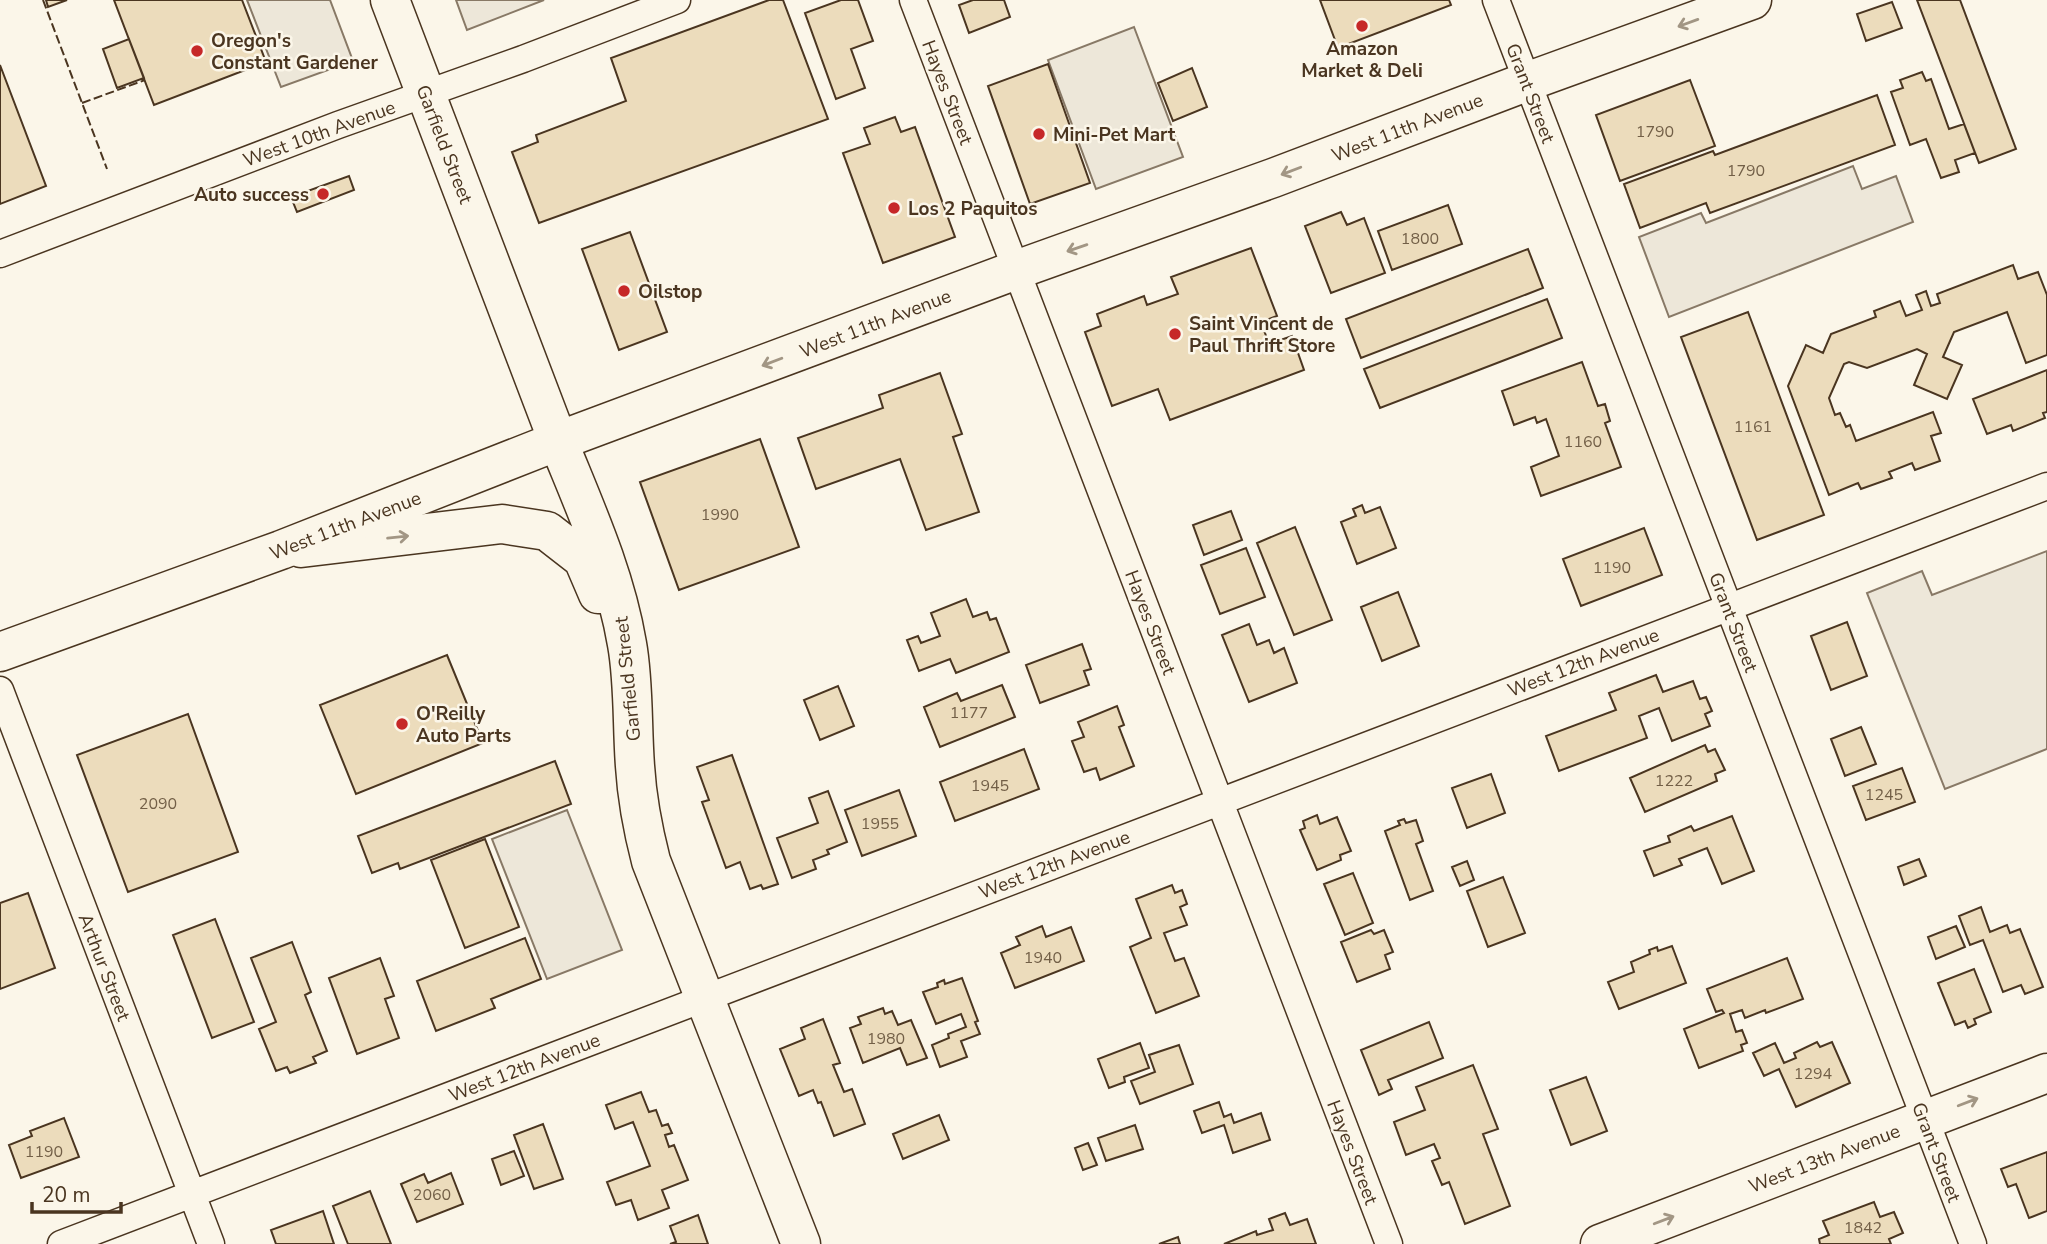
<svg xmlns="http://www.w3.org/2000/svg" width="2047" height="1244" font-family="'Nunito Sans',sans-serif">
<rect width="100%" height="100%" fill="#fbf6e9"/>
<path fill="#ede7d9" stroke="#887966" stroke-width="2" d="M247,0h83l23,61 -72,26z
M456,0h88l-77,30z
M1134,27l49,130 -87,32 -48,-129z
M1853,166l9,23 34,-13 17,46 -244,95 -30,-80 62,-24 5,10z
M2047,551v198l-102,40 -78,-196 55,-22 10,24z
M567,810l55,140 -75,29 -55,-140z"/>
<path fill="#ecdcbc" stroke="#4a3520" stroke-width="2" d="M46,0h21l-19,7z
M114,0h128l24,62 -112,43z
M769,0h14l45,119 -289,104 -27,-71 26,-10 -2,-7 90,-34 -15,-43z
M841,0h17l15,41 -22,8 14,39 -29,11 -31,-86z
M973,0h31l6,17 -41,16 -10,-28z
M1320,0h129l2,5 -113,43z
M1917,0h43l56,149 -37,14z
M1892,2l10,26 -36,13 -9,-27z
M129,39l15,39 -27,10 -14,-39z
M1048,64l42,119 -60,21 -42,-118z
M0,65l46,121 -46,18z
M1192,68l15,39 -34,14 -15,-38z
M1922,72l4,9 5,-2 18,50 15,-5 11,29 -20,7 4,12 -18,6 -15,-39 -16,6 -19,-53 12,-4 -3,-8z
M1690,80l25,66 -95,35 -24,-66z
M1877,95l18,50 -185,68 -4,-10 -66,25 -16,-44 89,-33 2,4z
M895,117l6,15 14,-5 40,110 -72,26 -40,-110 27,-9 -6,-16z
M349,176l5,14 -57,22 -6,-15z
M1448,205l14,39 -70,26 -14,-39z
M1341,212l6,13 17,-7 21,55 -54,20 -26,-67z
M630,232l37,100 -48,18 -37,-101z
M1251,248l26,68 -16,6 8,22 23,-8 12,34 -134,50 -12,-31 -46,17 -27,-74 16,-6 -4,-12 47,-18 3,9 31,-11 -7,-17z
M1528,249l15,39 -182,70 -15,-39z
M2013,265l5,14 20,-7 9,23v60l-21,8 -19,-51 -53,20 -11,25 19,8 -15,34 -33,-14 13,-31 -10,-5 -50,19 -18,-6 -5,2 -15,34 6,17 5,-2 6,14 4,-2 6,16 77,-29 8,21 -10,3 9,25 -25,9 -3,-7 -23,9 3,6 -31,11 -3,-6 -29,12 -41,-109 18,-41 17,8 8,-19 45,-17 -2,-6 26,-10 6,15 16,-6 -6,-15 10,-4 5,15 9,-3 -3,-9z
M1547,299l15,39 -182,70 -16,-39z
M1748,312l76,203 -67,25 -76,-203z
M1582,362l16,44 7,-2 5,17 -5,2 16,44 -80,29 -10,-29 28,-11 -13,-37 -9,4 -2,-6 -21,8 -12,-34z
M2047,370v42l-4,1 2,5 -32,13 -2,-6 -24,9 -14,-35z
M940,373l22,61 -9,3 26,75 -53,18 -26,-71 -84,30 -18,-51 85,-30 -4,-13z
M760,439l39,108 -120,43 -39,-108z
M1362,505l3,8 15,-6 16,41 -39,16 -16,-42 15,-6 -3,-7z
M1231,511l11,29 -38,15 -11,-30z
M1295,527l37,93 -38,15 -37,-92z
M1644,528l18,47 -81,31 -18,-47z
M1246,548l19,49 -45,17 -19,-49z
M1398,592l21,54 -37,15 -21,-54z
M966,599l7,18 14,-5 3,8 6,-2 13,34 -53,21 -6,-14 -31,12 -12,-31 11,-4 3,7 19,-7 -9,-23z
M1847,622l20,54 -36,14 -20,-54z
M1249,624l8,21 12,-5 5,13 10,-5 13,35 -48,19 -27,-67z
M1082,644l9,25 -7,2 5,14 -49,18 -14,-38z
M447,655l36,88 -127,51 -36,-89z
M1656,675l7,17 30,-11 7,18 6,-2 6,14 -7,3 5,12 -38,15 -13,-33 -20,8 8,22 -88,33 -13,-35 70,-26 -7,-17z
M1002,685l13,32 -75,30 -16,-40 33,-14 4,8z
M838,686l16,40 -34,14 -16,-40z
M1117,706l7,19 -5,2 15,39 -34,14 -4,-12 -12,4 -12,-31 12,-4 -6,-15z
M188,714l50,138 -110,40 -51,-137z
M1861,727l15,37 -31,12 -14,-37z
M1705,745l3,7 7,-3 10,21 -10,4 2,7 -72,31 -15,-34z
M1024,749l15,40 -84,32 -15,-39z
M732,755l46,129 -15,5 -2,-4 -11,4 -10,-27 -14,6 -24,-66 7,-2 -12,-33z
M555,761l16,43 -171,65 -2,-6 -26,10 -14,-37z
M1902,768l13,34 -49,18 -13,-34z
M1491,774l14,39 -38,15 -15,-40z
M899,790l17,46 -54,20 -17,-46z
M828,791l19,51 -20,8 2,4 -16,6 3,9 -24,9 -15,-40 41,-15 -9,-25z
M1317,815l3,9 17,-7 14,34 -11,4 1,5 -24,10 -17,-40 5,-2 -2,-7z
M1732,816l22,55 -32,13 -15,-36 -28,11 3,6 -28,11 -10,-25 26,-9 -2,-6 23,-10 3,5z
M1404,819l2,4 10,-3 7,21 -7,3 17,47 -23,9 -25,-69 15,-6 -2,-4z
M485,839l34,88 -54,21 -34,-88z
M1919,859l7,17 -22,9 -6,-18z
M1467,861l7,19 -14,6 -8,-19z
M1353,873l20,50 -28,12 -21,-51z
M1503,877l22,56 -37,14 -21,-56z
M1172,885l3,8 7,-3 5,14 -7,3 7,18 -23,8 11,28 9,-3 15,38 -43,17 -26,-66 21,-9 -15,-39z
M28,893l27,75 -55,21v-86z
M1981,907l9,25 17,-7 3,8 10,-4 23,58 -18,7 -4,-9 -18,7 -20,-52 -13,5 -11,-29z
M215,919l39,103 -42,16 -39,-103z
M1042,926l4,11 25,-10 13,34 -69,27 -14,-35 19,-8 -4,-8z
M1956,926l9,21 -29,12 -8,-22z
M1371,930l3,4 10,-4 9,22 -8,3 5,14 -33,13 -16,-40z
M525,938l16,41 -50,20 4,9 -59,23 -19,-50z
M292,942l19,50 -6,3 22,56 -14,6 3,6 -26,10 -3,-6 -11,4 -17,-42 17,-7 -25,-64z
M1672,946l14,37 -67,26 -11,-27 26,-10 -3,-10 19,-8 -1,-4 8,-3 1,4z
M380,958l14,38 -9,3 14,39 -42,16 -28,-76z
M1787,958l16,41 -37,14 -1,-3 -20,8 -3,-8 -12,4 6,18 6,-2 5,13 -6,2 2,6 -44,17 -15,-39 40,-16 -2,-3 -6,2 -9,-23z
M1974,969l17,43 -17,7 2,5 -8,4 -3,-7 -10,4 -17,-42z
M962,978l16,43 -3,1 5,12 -19,7 6,16 -27,10 -8,-22 17,-7 -1,-4 18,-7 -5,-13 -25,10 -13,-32 15,-5 -1,-4 7,-3 1,4z
M883,1008l2,6 7,-3 6,14 13,-5 16,38 -20,7 -7,-17 -37,15 -13,-35 11,-4 -3,-7z
M823,1019l17,44 -7,2 11,27 8,-3 13,35 -31,12 -13,-34 -3,1 -5,-13 -14,6 -19,-47 25,-10 -4,-11z
M1429,1022l14,36 -55,22 4,9 -13,6 -18,-45z
M1817,1042l3,5 12,-5 18,41 -54,24 -17,-38 -15,7 -11,-23 22,-10 9,20 12,-5 -2,-5z
M1140,1043l9,25 -25,9 1,5 -16,6 -11,-29z
M1179,1045l14,39 -53,20 -9,-23 24,-9 -6,-17z
M1473,1065l25,64 -15,5 27,72 -45,18 -16,-42 -7,3 -10,-24 8,-3 -6,-14 -28,11 -12,-33 31,-12 -9,-23z
M1586,1077l21,54 -36,14 -21,-55z
M641,1092l8,20 7,-2 6,16 6,-2 4,9 -7,2 4,12 5,-2 14,35 -26,10 7,18 -31,12 -7,-20 -15,5 -9,-23 43,-16 -17,-44 -18,7 -9,-24z
M1219,1102l5,15 7,-3 3,9 27,-10 9,27 -37,13 -9,-28 -22,8 -8,-22z
M939,1115l10,25 -46,19 -10,-25z
M64,1118l15,39 -58,21 -12,-33 23,-9 -2,-5z
M543,1124l20,55 -29,10 -20,-54z
M1135,1125l8,24 -37,12 -8,-23z
M1088,1143l9,22 -14,5 -8,-22z
M514,1151l10,25 -23,9 -9,-26z
M2047,1152v59l-18,7 -13,-34 -8,3 -7,-18z
M451,1173l12,31 -46,18 -16,-38 23,-10 4,9z
M370,1191l21,53h-43l-15,-38z
M1874,1202l6,15 14,-5 9,21 -14,6 2,5h-71l-1,-5 10,-4 -6,-14z
M323,1211l11,33h-58l-5,-14z
M1285,1213l5,12 17,-6 9,25h-92l32,-13 1,4 16,-5 -4,-11z
M698,1215l10,29h-38l6,-2 -6,-16z
M1178,1237l2,7h-21z"/>
<g fill="none" stroke-linecap="round" stroke-linejoin="round">
<g stroke="#4a3520" stroke-width="29">
<path id="street" d="M913,0l476,1244
M1496,0l477,1244
M0,254l338,-129 185,-66 154,-59
M0,690l211,554
M61,1244l1986,-758"/>
</g>
<g stroke="#4a3520" stroke-width="41">
<path id="secondary" d="M301,548l201,-24 45,7 36,28 15,35
M801,1244l-150,-383c-8,-31 -14,-62 -16,-95 -3,-39 -1,-84 -8,-122 -12,-71 -42,-136 -69,-203l458,-171 257,-92 253,-96 226,-82
M1600,1244l447,-171"/>
</g>
<g stroke="#4a3520" stroke-width="41">
<path id="primary" d="M0,652l281,-102 277,-109 -168,-441"/>
</g>
<use href="#street" stroke="#fbf6e9" stroke-width="26"/>
<use href="#secondary" stroke="#fbf6e9" stroke-width="38"/>
<use href="#primary" stroke="#fbf6e9" stroke-width="38"/>
<path stroke="#4a3520" stroke-width="2" stroke-dasharray="9 3.5" stroke-linecap="butt" d="M43,0l64,169
M82,103l63,-23"/>
</g>
<defs><path id="oneway-shaft" d="M-6 0H5M1.5-3L5.5 0L1.5 3" fill="none" stroke-width="1.6" stroke-linecap="round" stroke-linejoin="round" transform="scale(1.75)"/></defs>
<g stroke="#a29684">
<use href="#oneway-shaft" transform="translate(1688 23) rotate(160)"/>
<use href="#oneway-shaft" transform="translate(1291 171) rotate(159)"/>
<use href="#oneway-shaft" transform="translate(1077 248) rotate(161)"/>
<use href="#oneway-shaft" transform="translate(772 362) rotate(159)"/>
<use href="#oneway-shaft" transform="translate(398 537) rotate(-6)"/>
<use href="#oneway-shaft" transform="translate(1968 1102) rotate(-21)"/>
<use href="#oneway-shaft" transform="translate(1664 1220) rotate(-21)"/>
</g>
<g fill="#c62828" stroke="#fbf6e9" stroke-width="2.5">
<circle cx="1362" cy="26" r="7"/>
<circle cx="197" cy="51" r="7"/>
<circle cx="1039" cy="134" r="7"/>
<circle cx="323" cy="194" r="7"/>
<circle cx="894" cy="208" r="7"/>
<circle cx="624" cy="291" r="7"/>
<circle cx="1175" cy="334" r="7"/>
<circle cx="402" cy="724" r="7"/>
</g>
<g text-anchor="middle" stroke-width="5" stroke-linejoin="round" paint-order="stroke">
<g font-size="16" fill="#725f47">
<text x="1655" y="137">1790</text>
<text x="1746" y="176">1790</text>
<text x="1420" y="244">1800</text>
<text x="1753" y="432">1161</text>
<text x="1583" y="447">1160</text>
<text x="720" y="520">1990</text>
<text x="1612" y="573">1190</text>
<text x="969" y="718">1177</text>
<text x="1674" y="786">1222</text>
<text x="990" y="791">1945</text>
<text x="1884" y="800">1245</text>
<text x="158" y="809">2090</text>
<text x="880" y="829">1955</text>
<text x="1043" y="963">1940</text>
<text x="886" y="1044">1980</text>
<text x="1813" y="1079">1294</text>
<text x="44" y="1157">1190</text>
<text x="432" y="1200">2060</text>
<text x="1863" y="1233">1842</text>
</g>
<g font-size="19" font-weight="bold" fill="#4a3520" stroke="#fbf6e9" text-anchor="start">
<text x="211" y="47">Oregon's<tspan x="211" dy="22">Constant Gardener</tspan></text>
<text x="1362" y="55" text-anchor="middle">Amazon<tspan x="1362" dy="22">Market &amp; Deli</tspan></text>
<text x="1053" y="141">Mini-Pet Mart</text>
<text x="309" y="201" text-anchor="end">Auto success</text>
<text x="908" y="215">Los 2 Paquitos</text>
<text x="638" y="298">Oilstop</text>
<text x="1189" y="330">Saint Vincent de<tspan x="1189" dy="22">Paul Thrift Store</tspan></text>
<text x="416" y="720">O'Reilly<tspan x="416" dy="22">Auto Parts</tspan></text>
</g>
<g font-size="19" fill="#4a3520" stroke="#fbf6e9">
<text transform="translate(948 92) rotate(69)" y="7">Hayes Street</text>
<text transform="translate(1531 93) rotate(69)" y="7">Grant Street</text>
<text transform="translate(1407 127) rotate(-21)" y="7">West 11th Avenue</text>
<text transform="translate(319 133) rotate(-20)" y="7">West 10th Avenue</text>
<text transform="translate(445 144) rotate(69)" y="7">Garfield Street</text>
<text transform="translate(875 323) rotate(-21)" y="7">West 11th Avenue</text>
<text transform="translate(345 525) rotate(-21)" y="7">West 11th Avenue</text>
<text transform="translate(1151 622) rotate(69)" y="7">Hayes Street</text>
<text transform="translate(1734 622) rotate(69)" y="7">Grant Street</text>
<text transform="translate(1583 662) rotate(-21)" y="7">West 12th Avenue</text>
<text transform="translate(627 679) rotate(-96)" y="7">Garfield Street</text>
<text transform="translate(1054 864) rotate(-21)" y="7">West 12th Avenue</text>
<text transform="translate(105 967) rotate(69)" y="7">Arthur Street</text>
<text transform="translate(524 1067) rotate(-21)" y="7">West 12th Avenue</text>
<text transform="translate(1353 1152) rotate(69)" y="7">Hayes Street</text>
<text transform="translate(1937 1152) rotate(69)" y="7">Grant Street</text>
<text transform="translate(1824 1158) rotate(-21)" y="7">West 13th Avenue</text>
</g>
</g>
<path d="M32 1202v10h89v-10" fill="none" stroke="#4a3520" stroke-width="3.5"/>
<text x="42" y="1202" font-size="21" fill="#4a3520" stroke="#fbf6e9" stroke-width="5" paint-order="stroke">20 m</text>
</svg>
